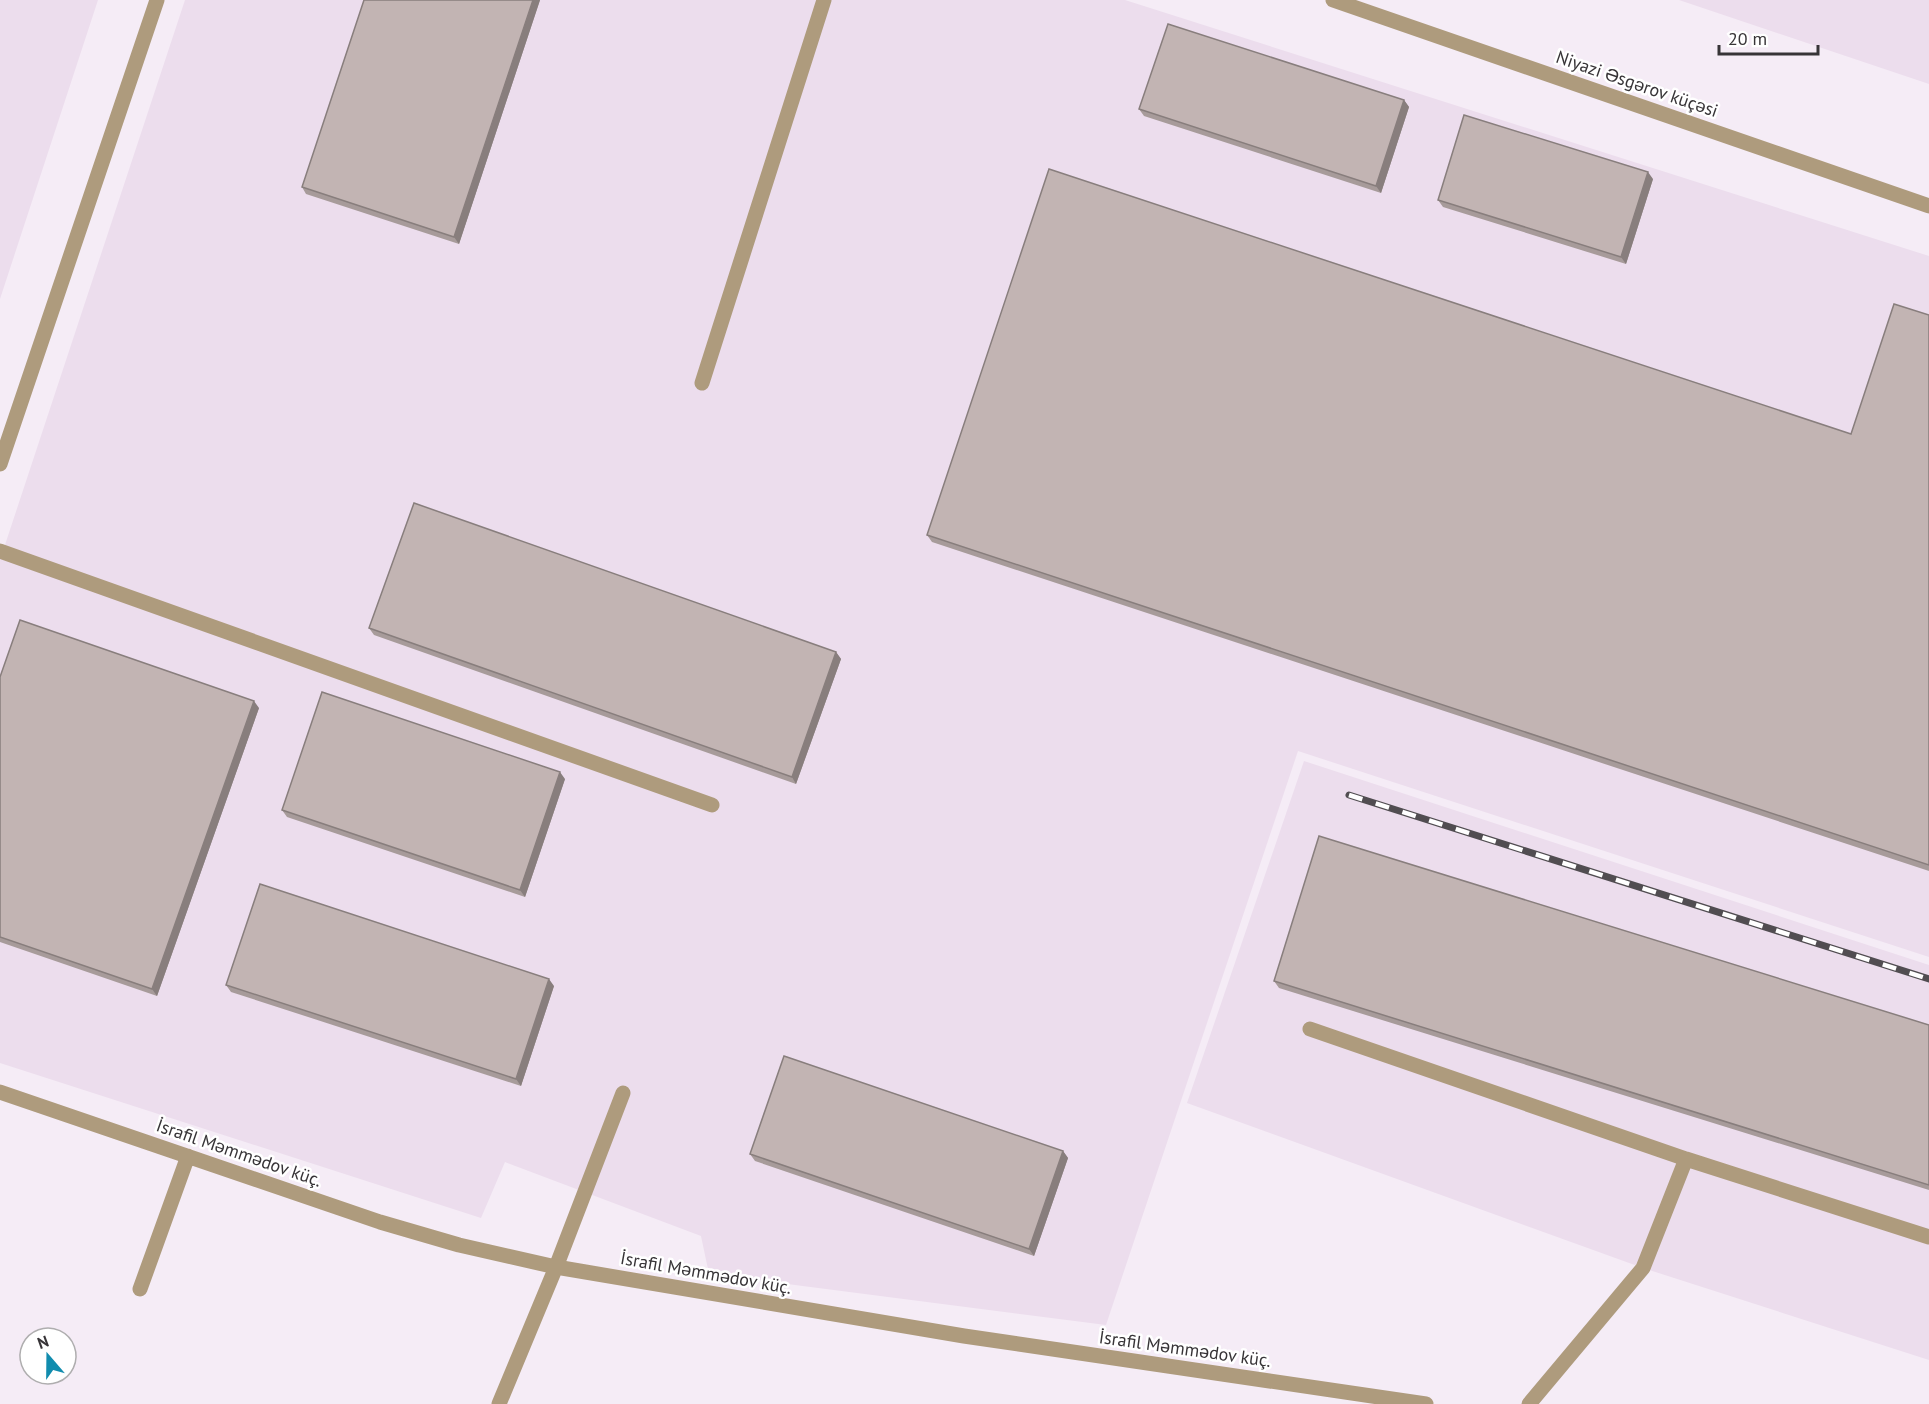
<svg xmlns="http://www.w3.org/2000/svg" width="1929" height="1404" font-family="'PT Sans',sans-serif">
<rect width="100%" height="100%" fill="#f5ecf6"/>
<path fill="#ecdded" d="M0,0h98l-98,299z
M185,0h940l804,256v701l-631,-206 -192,574 -397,-51 -8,-38 -196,-74 -24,56 -481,-155v-503z
M1679,0h250v84z
M1304,761l625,204v395l-286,-92 -456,-165z"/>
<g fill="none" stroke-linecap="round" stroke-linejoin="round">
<path stroke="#ae9b7d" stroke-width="15" d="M702,383l122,-383
M0,551l712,254
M1310,1029l376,130 243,78
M556,1267l67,-174
M1529,1404l114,-136 43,-109"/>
<path stroke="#ae9b7d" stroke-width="15" d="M1333,0l596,206
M0,464l157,-464
M0,1092l380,130 79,23 97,22 408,69 462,68
M140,1289l48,-133
M499,1404l57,-137"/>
<g stroke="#514d51" stroke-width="7">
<path id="rail" d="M1349,795l580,184"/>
</g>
<use href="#rail" stroke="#fff" stroke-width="4.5" stroke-dasharray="14" stroke-linecap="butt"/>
</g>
<path fill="#a79b9a" d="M364,0h176l-81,244 -153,-50 -4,-7z
M1404,100l5,7 -28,86 -237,-77 -5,-7z
M1653,179l-27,85 -183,-57 -5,-7z
M1929,315v556l-997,-329 -5,-7 924,-101z
M369,628l467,24 5,7 -45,125 -422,-149z
M0,677l259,31 -102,288 -157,-54z
M565,779l-40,118 -238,-80 -5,-7z
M1274,981l655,44v165l-650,-202z
M226,985l328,1 -33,100 -290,-94z
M1063,1151l5,7 -34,98 -279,-95 -5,-7z"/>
<path fill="#887e7d" d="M533,0h7l-81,244 -5,-7z
M1404,100l5,7 -28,86 -5,-7z
M1648,172l5,7 -27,85 -5,-7z
M836,652l5,7 -45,125 -4,-7z
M254,701l5,7 -102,288 -5,-7z
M560,772l5,7 -40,118 -5,-7z
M549,979l5,7 -33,100 -5,-7z
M1063,1151l5,7 -34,98 -5,-7z"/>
<path fill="#c2b4b3" stroke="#887e7d" stroke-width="1.5" d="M364,0h169l-79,237 -152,-50z
M1168,24l236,76 -28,86 -237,-77z
M1464,115l184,57 -27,85 -183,-57z
M1049,169l802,265 43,-130 35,11v550l-1002,-330z
M414,503l422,149 -44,125 -423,-149z
M20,620l234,81 -102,288 -152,-52v-260z
M322,692l238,80 -40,118 -238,-80z
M1319,836l610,189v160l-655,-204z
M260,884l289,95 -33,100 -290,-94z
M784,1056l279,95 -34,98 -279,-95z"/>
<g text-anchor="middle" stroke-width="5" stroke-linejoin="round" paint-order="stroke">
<g font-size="18" fill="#373437" stroke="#fff">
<text transform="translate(1637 84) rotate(19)" y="6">Niyazi Əsgərov küçəsi</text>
<text transform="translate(239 1153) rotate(19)" y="6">İsrafil Məmmədov küç.</text>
<text transform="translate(706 1273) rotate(10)" y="6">İsrafil Məmmədov küç.</text>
<text transform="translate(1185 1349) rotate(8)" y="6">İsrafil Məmmədov küç.</text>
</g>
</g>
<g transform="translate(48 1356) rotate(340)"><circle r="28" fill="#ffffff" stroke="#afaeaf" stroke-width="1.5"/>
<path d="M0-4.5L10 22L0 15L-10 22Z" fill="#118cae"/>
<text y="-9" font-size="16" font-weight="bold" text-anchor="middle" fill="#373437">N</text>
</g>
<path d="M1719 45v9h99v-9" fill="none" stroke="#373437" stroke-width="3"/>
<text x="1728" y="45" font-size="18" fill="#373437" stroke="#ffffff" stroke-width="4.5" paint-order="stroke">20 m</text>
</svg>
